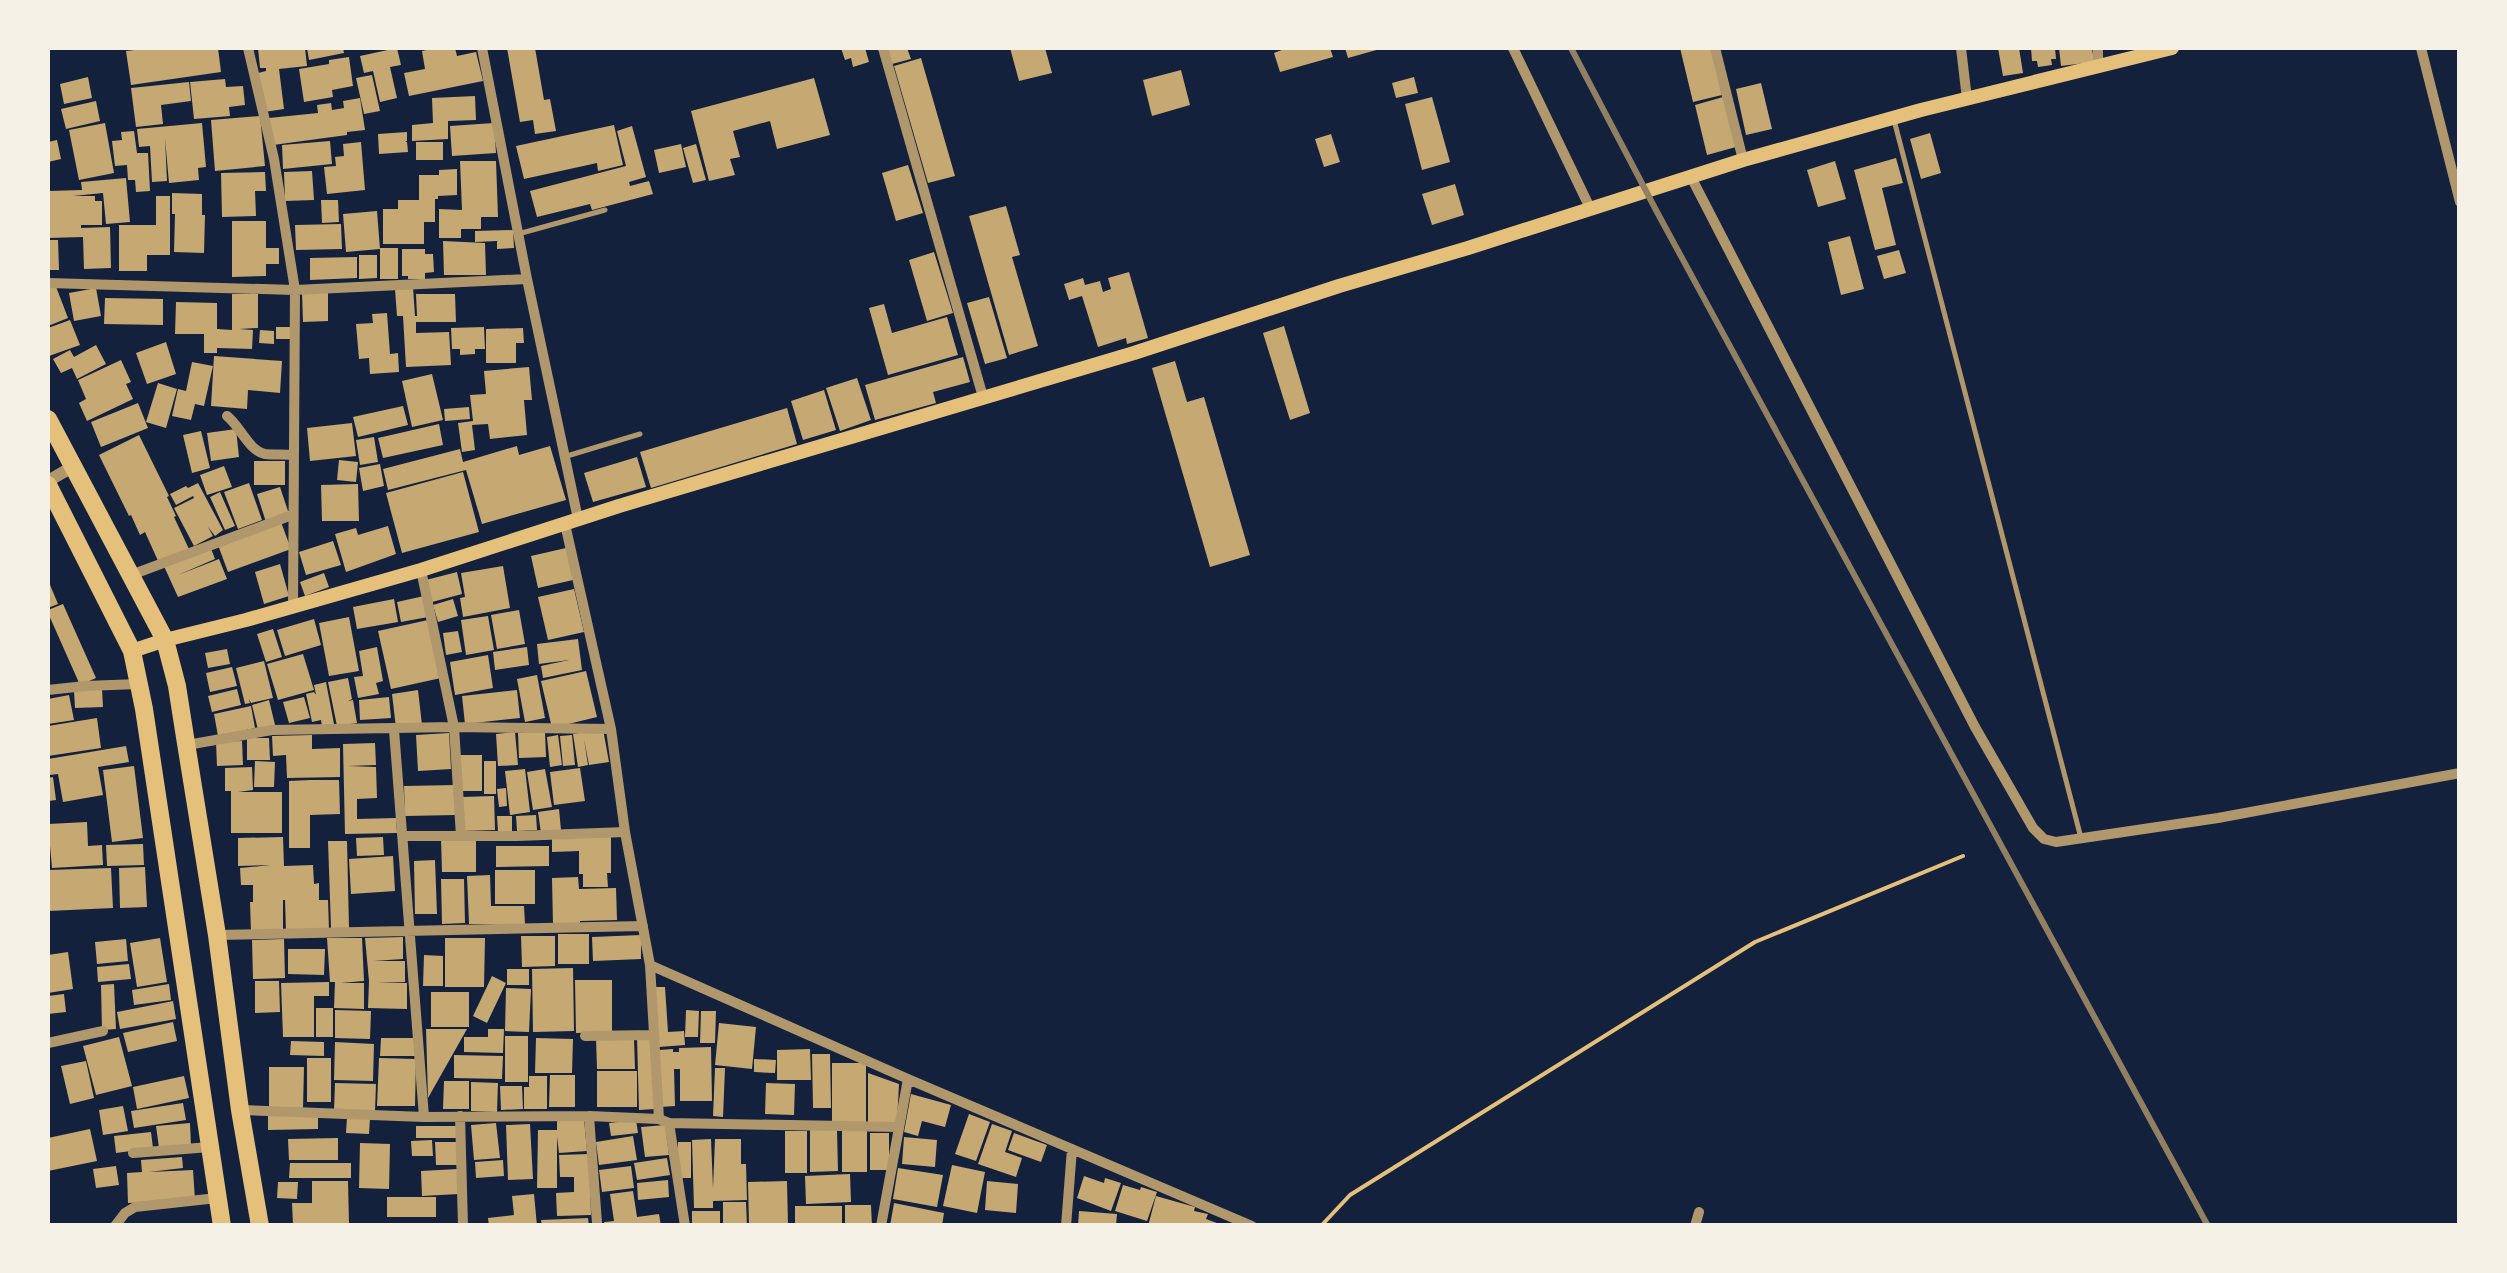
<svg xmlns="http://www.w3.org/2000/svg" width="2507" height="1273" font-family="'Nunito Sans',sans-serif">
<rect width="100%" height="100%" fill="#14213d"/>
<path fill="#c6a872" d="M152,48h66l3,24 -90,13 -5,-34z
M258,48h47l2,18 -28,3 5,40 -20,3 -6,-39 8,-2v-3h-6z
M307,48h36l1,5 -35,7z
M397,48l4,17 -11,2 7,31 -17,4 -7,-31 -9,2 -4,-17z
M436,48h19l2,8 19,-4 7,29 -74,15 -5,-23 21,-4 -3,-18z
M507,48h28l9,52 6,-1 6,32 -21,3 -2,-14 -13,2z
M841,48h24l4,14 -16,5 -2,-9 -6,2z
M887,48h20l4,11 -19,5z
M1010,48h35l7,25 -33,8z
M1287,48h43l3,9 -53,15 -6,-19z
M1345,48h35v1l-32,9z
M1680,48h31l11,47 -29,7z
M1998,48h21l4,25 -20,3z
M2031,48h24l1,11h-5l1,6 -14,2 -1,-6h-5z
M2059,48h33l2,14 -33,4z
M349,57l4,29 -21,4 1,7 -29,5 -5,-33 30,-5v-4z
M921,58l34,118 -27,7 -34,-117z
M1181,70l9,35 -38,11 -9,-36z
M372,75l8,36 -16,3 -8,-36z
M88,77l4,21 -28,6 -4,-20z
M1414,77l4,16 -22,5 -4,-15z
M814,78l16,57 -53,14 -7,-28 -37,10 7,26 -10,2 5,16 -26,6 -18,-70z
M225,79l1,8 17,-1 2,19 -16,2 1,9 -36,3 -4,-37z
M189,82l2,19 -30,4 2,19 -27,3 -5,-39z
M1761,83l11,46 -26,6 -10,-46z
M475,96l1,24 -28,1v18l-36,2v-16l21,-2 -1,-25z
M1432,97l18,65 -28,8 -17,-66z
M1723,97l13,50 -29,8 -12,-50z
M360,98l5,32 -18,2v3l-74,10 -4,-27 49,-5 -1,-8 14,-2 1,7 12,-2 -1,-7z
M96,101l4,20 -34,8 -5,-20z
M260,116l5,50 -50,5 -4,-51z
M105,123l9,50 -35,7 -10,-50z
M202,123l4,44 -8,1 1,12 -30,3 -4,-45 2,43 -15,1 -2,-36 -11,1 -2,-18z
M494,123l2,30 -44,3 -2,-30z
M614,125l9,40 -25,6 -1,-8 -73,16 -8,-33z
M632,126l14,51 -17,5 1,4 19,-5 4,13 -61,16 -2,-6 -53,13 -7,-26 96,-25 -9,-35z
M134,131l3,22h11l2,38 -14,1 -1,-12h-7l-1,-15 -12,1 -3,-25 10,-1 -1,-8z
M407,132v9l-2,1h2l1,10 -29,2 -1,-20z
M1930,133l11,40 -20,6 -11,-40z
M1331,134l9,28 -16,5 -9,-28z
M57,140l4,19 -13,3v-20z
M330,141l2,23 -49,5 -1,-24z
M361,142l4,48 -38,4 -3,-27 12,-1 -1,-9 9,-1 -1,-12z
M416,142h27v18h-27z
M681,144l5,23 -27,6 -5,-23z
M696,144l10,36 -13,3 -10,-35z
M1896,158l7,25 -21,5 14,57 -21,5 -21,-80z
M460,161h36l2,56h-17v12h-20v9h-22v-29l23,1z
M1835,161l11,38 -28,8 -11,-37z
M908,165l15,48 -27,8 -14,-48z
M457,169v26l-19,1v3h-3v23h-11v22h-41v-35h15v-9h21v-25h20v-5z
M312,171l2,29 -29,1 -1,-29z
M265,172l1,19h-11l1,25 -34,1 -1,-44z
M126,178l4,44 -24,2 -3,-31 -30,3h22v5h7v24h-21v3l29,-1 1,41 -27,1 -1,-32 -35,1v-47l34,-1 -1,-8z
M1455,184l9,31 -32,10 -10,-31z
M172,193l30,1v21h3l-1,38 -30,-1 1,-38h-3z
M156,196h14v59h-23v16h-28v-46h37z
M321,200h17l1,22 -17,1z
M1006,206l14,49 -8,2 26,89 -29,9 -40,-139z
M377,211l3,38 -34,3 -3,-38z
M232,221h34v27h13v16h-13v12l-34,1z
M341,224l1,25 -46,1 -1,-25z
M513,230l1,18 -17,1v-8l-22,1v-11z
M1850,236l14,53 -23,6 -13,-53z
M48,240h10l1,30h-11z
M443,241l42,2 1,32h-42z
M380,248h18v31h-18z
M402,249h23v5h8l1,18 -9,1v6h-17v-3h-6z
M1899,250l7,23 -22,6 -7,-23z
M934,252l19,61 -26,8 -18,-61z
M359,255h18v23l-18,1z
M357,257v21l-47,2v-22z
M1129,272l19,66 -21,6 -1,-6 -28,9 -16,-51 -13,4 -5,-16 19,-6 2,7 15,-4 3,11 8,-3 -3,-11z
M55,284l13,34 -20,8v-39z
M413,287l2,29h2l-1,-22h39l1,28h-40v11l33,-1 2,33 -45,2 -3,-51h-6l-2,-27z
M96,288l5,28 -27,5 -5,-28z
M302,292h26v29l-25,1z
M232,294h26v34l-19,1 14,1 -1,19 -35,-1v5h-13v-19h-29l1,-32 41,1v26l15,1z
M989,297l18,61 -22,6 -18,-61z
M105,298l58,1v26l-59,-1z
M884,304l8,29 55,-16 11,38 -70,20 -19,-67z
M387,313l3,41 8,-1 1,19 -29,2 -1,-16 -10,1 -3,-35 17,-1 -1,-9z
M70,320l10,25 -31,11 -1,-28z
M1284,326l26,87 -20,7 -27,-87z
M276,327h17v12h-17z
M484,327l1,22h-10v5l-15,1v-6h-8l-1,-21z
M523,328l1,15h-8v20h-30v-34z
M260,330l14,1v13l-15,-1z
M166,342l10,32 -29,10 -11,-31z
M96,345l10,19 -29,15 -5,-11 -11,5 -8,-14 17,-9 4,7z
M214,356l68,5 -2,32 -32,-3 -1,19 -36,-3z
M963,357l7,25 -37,10 3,11 -61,17 -10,-35z
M121,360l10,22 -5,2 7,15 -46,22 -8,-18 7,-4 -8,-19z
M1175,361l12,41 17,-5 46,158 -40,12 -58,-199z
M192,362l21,4 -9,40 -9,-2 -4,16 -19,-4 6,-27 8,2z
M529,367l3,33h-8l3,35 -37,4 -2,-15 -16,1 3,25 -13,2 -4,-29 15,-2 -3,-26 16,-1 -2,-23z
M432,374l11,46 -31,7 -10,-46z
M857,378l14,42 -31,11 -14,-43z
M158,383l19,6 -11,39 -20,-6z
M824,390l12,40 -33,10 -12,-39z
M138,403l10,25 -47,19 -10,-25z
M403,406l5,19 -50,12 -5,-20z
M469,407l1,12 -25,2 -1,-12z
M787,408l10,36 -146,44 -11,-36z
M352,423l4,33 -46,5 -3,-33z
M439,424l4,21 -60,13 -5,-20z
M236,429l3,28 -28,4 -4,-28z
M201,431l9,37 -18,5 -9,-38z
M139,435l30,61 -2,1 9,19 -2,1 15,32 -30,14 -14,-31 -5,3 -9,-20 -2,1 -30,-61z
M374,437l4,25 -18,3 -4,-25z
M517,446l2,9 31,-9 16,54 -84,24 -16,-54 -78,20 -5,-21 77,-20 3,13z
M637,457l9,30 -53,15 -9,-29z
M339,460l19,2 -2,20 -19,-2z
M254,461h31v24h-31z
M380,464l4,22 -21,5 -4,-23z
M224,466l8,21 -25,8 -7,-20z
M463,472l16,60 -77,21 -16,-60z
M198,483l25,47 -8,6 -7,-9 5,9 -19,10 -20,-38 20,-10 -1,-2 -17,9 -6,-11 16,-8 2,2z
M249,483l13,37 -24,9 -14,-37z
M358,484l1,37h-37l-1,-36z
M280,487l9,27 -23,8 -9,-28z
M220,492l15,34 -10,4 -15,-33z
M281,522l10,27 -63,23 -10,-27z
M388,526l8,28 -50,18 -11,-38 21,-6 2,7z
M333,541l8,24 -35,10 -7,-23z
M210,546l5,13 -37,16 41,-16 8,20 -49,18 -15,-33z
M566,548l7,32 -35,8 -7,-32z
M280,564l9,32 -25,8 -9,-32z
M503,566l7,42 -47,9 -3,-19 5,-1 -4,-24z
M457,572l5,22 -30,8 -6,-22z
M324,573l5,14 -24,9 -5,-14z
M48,580l10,24 -10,4z
M574,589l10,43 -36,8 -10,-43z
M424,596l4,21 -27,5 -4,-20z
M394,599l4,23 -41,7 -4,-22z
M453,599l5,17 -20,6 -5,-17z
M63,604l33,74 -16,7 -32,-72v-3z
M519,610l6,34 -28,5 -6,-34z
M488,616l6,34 -28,5 -5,-35z
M349,617l10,54 -30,5 -10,-53z
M314,619l7,26 -36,11 -8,-26z
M428,620l13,58 -50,11 -13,-58z
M273,629l9,28 -16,5 -9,-28z
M458,631l4,21 -16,3 -3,-22z
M578,639l4,31 -39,8 -2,-12 28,-6 -30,4 -2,-20z
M377,647l6,34 -7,2 3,11 -21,4 -4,-21 9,-1 -4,-25z
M527,647l2,18 -34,5 -2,-18z
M227,649l3,15 -22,4 -3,-15z
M303,654l11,36 -36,10 -11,-36z
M488,655l5,33 -38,7 -5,-33z
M264,661l9,37 -22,5 -2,-4 1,4 -5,1 -9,-36z
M232,667l5,19 -27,6 -4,-19z
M586,671l11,46 -45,11 -11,-47z
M537,675l8,43 -20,4 -8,-43z
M348,678l4,21 -4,2 5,-1 4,23 -20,3 -9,-44z
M326,682l8,42 -12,3 -1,-7 -9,2 -6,-28 8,-2 2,3 -2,-10z
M102,689l1,18 -28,1 -1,-17z
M237,689l4,16 -29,7 -4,-16z
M418,690l4,35 -26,3 -4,-34z
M517,690l3,28 -55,6 -3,-28z
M69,695l5,25 -26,4v-25z
M304,697l6,21 -21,5 -6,-21z
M389,697l2,21 -31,2 -1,-20z
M269,700l6,25 -17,5 -6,-25z
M251,706l4,22 -37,8 -4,-22z
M97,718l4,30 -53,8v-30z
M603,729l6,33 -20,3 -5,-26 4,26 -10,2 -5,-33z
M515,732l3,33 -20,1 -2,-32z
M545,732l1,25 -27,1 -1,-25z
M449,733l2,36 -33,2 -2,-36z
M312,735v14l28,-1v29l-53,1 -1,-23 -13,1 -1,-20z
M558,735l4,30 -12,2 -3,-30z
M572,735l3,30 -12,1 -3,-30z
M247,738h22l1,22h-23z
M242,741l1,24 -26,1 -1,-24z
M375,743l1,22 -28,1 28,1 1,31 -20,1v20l39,-1 1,15 -52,1 -2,-90z
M126,746l3,16 -31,5 5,28 -40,7 -5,-28 -8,1 -2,-16z
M460,755h22v36h-22z
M255,761l20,1 -1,25h-20z
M484,761h12v33h-12z
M134,766l9,72 -31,4 -9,-72z
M252,767l1,23 -15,2h44v41h-51v-42h-6v-23z
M580,768l5,33 -31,4 -4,-33z
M525,769l5,43 -20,3 -5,-44z
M545,769l7,38 -19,3 -6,-38z
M53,777l3,23 -8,1v-23z
M310,780h29l1,34 -30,1v33h-21v-67z
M456,785v30l-51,1 -1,-30z
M506,788l1,18 -8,1 -2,-18z
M494,796l1,34 -33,1v-34z
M559,809l2,21 -20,3 -3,-21z
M536,815l1,15 -20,1 -1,-15z
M497,816h15v16h-14z
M87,822l1,24 14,-1 1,20 -51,3 -4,-44z
M283,837l1,29 29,-1 1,19 5,-1v17h9l1,30 -43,2 -1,-32h-2v31l-32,1 -1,-30h3v-17h-12l-1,-17 31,-3 -33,1v-28z
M383,837l1,18 -27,1 -1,-18z
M611,837v36h-4l1,14h-25v-13h-4v-23l-27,1v-14z
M441,839h35v33h-34z
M328,841h19l2,87h-18z
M143,844l1,21 -37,1 -1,-21z
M496,846h53v20l-53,1z
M393,856l2,35 -44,3 -2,-35z
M435,860l2,54h-22l-1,-53z
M145,867l2,40 -27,1 -1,-40z
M111,868l2,40 -65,3v-41z
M495,870h40v34h-40z
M490,875l1,31h33l1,18h-56l-2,-48z
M578,877l1,12 37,-1 1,32 -37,1v3l-27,1 -1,-47z
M441,879h23l1,44 -23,1z
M558,934h31v30h-31z
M641,935v24l-48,2 -1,-24z
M521,936h34v30l-33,1z
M403,937v22l-29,2h31v21l-27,1h29v26l-39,-1 1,-27 -4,-43z
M160,938l7,44 -30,5 -7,-44z
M327,938h35l2,43 -23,2h23v26l-30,-1 1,-26h-5z
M445,938h40l-1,49h-39z
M126,939l2,22 -31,3 -2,-22z
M284,939l1,39 -32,1 -1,-39z
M288,949h37l-1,26 -36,-1z
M68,952l5,37 -25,4v-38z
M424,955l19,1v30h-20z
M129,964l2,15 -33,3 -1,-15z
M573,968l1,63 -41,1 -1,-63z
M507,969h22v16h-22z
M492,976l14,7 -19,40 -14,-7z
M575,980h37v52l-36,1z
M255,981h24l1,31 -25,1z
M329,982v14h-15v41h-31l-2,-54z
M114,984l2,45 -14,1 -1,-45z
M169,984l2,16 -37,5 -2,-15z
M653,987h12l3,45 16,-1 1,14 -26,2z
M506,988l25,1 -2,43 -24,-1z
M431,992h38v35h-38z
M64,994l2,18 -18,2v-18z
M173,1001l3,18 -56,10 -3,-17z
M316,1008h17v29h-17z
M335,1010l36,1 -1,28 -35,-1z
M686,1010l13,1 -1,26h-13z
M701,1011h15l-1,32h-15z
M173,1022l4,19 -49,11 -5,-19z
M719,1023l37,4 -4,42 -37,-4z
M426,1029h41l-39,69z
M488,1029h16l-1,24 -39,-1v-15h24z
M505,1036h23v46h-23z
M119,1037l13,49 -36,9 -13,-49z
M381,1038h35v18h-36z
M536,1038l37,1 -1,34h-37z
M596,1038h38l1,31h-38z
M637,1038h15l3,71 -16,1z
M291,1041l33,1v14l-34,-1z
M335,1042l39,2 -1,37 -39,-1z
M711,1047l1,54h-32v-32h-6l1,37 -15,1 -1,-57 14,-1v3h6v-4z
M810,1049l1,31h-34v-30z
M812,1054h18l1,54h-18z
M454,1055l49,1 -1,23 -48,-1z
M307,1058h24v44h-24z
M379,1058l37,1 -1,47h-38z
M754,1059l22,1 -1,13 -21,-1z
M86,1061l8,37 -24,6 -9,-38z
M832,1063h34v59h-34z
M269,1067h35l-1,41 -34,-1z
M715,1068h10l-2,49 -10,-1z
M597,1071h40v36h-40z
M868,1073l31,11 -2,38h-29z
M550,1075h25v32h-26z
M184,1076l5,22 -52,11 -4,-22z
M529,1076h18v33h-23v-22h5z
M444,1081h25v28h-26z
M471,1082l27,1 -1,29 -26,-1z
M335,1083l41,1 -1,27 -41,-1z
M766,1083l29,1 -1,31 -29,-1z
M500,1086h22l1,23 -22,1z
M911,1094l40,11 -6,22 -23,-6 -4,15 -14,-4z
M183,1103l3,17 -52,8 -3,-17z
M123,1106l5,25 -25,4 -4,-25z
M969,1114l21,8 -14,39 -21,-7z
M268,1115h50v14l-50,1z
M347,1117l23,1 -1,16 -23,-1z
M584,1119l3,32 -28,2 -2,-16v51h-20l1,-58h19v-9z
M636,1120l2,13 -27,3 -2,-13z
M190,1123l1,23 -32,2 -3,-22z
M496,1123l4,35 -26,2 -3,-35z
M530,1124l3,55 -25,1 -2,-55z
M992,1124l20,7 -7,21 17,6 -6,19 -38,-13z
M665,1125l4,30 -24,2 -4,-30z
M416,1126h40v12h-40z
M90,1129l7,32 -49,10v-33z
M810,1130h27l1,41 -28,1z
M785,1131h22v42h-22z
M842,1131h25v41h-25z
M151,1132l2,16 -37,5 -2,-17z
M870,1133h19v37h-19z
M1014,1133l33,12 -6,17 -33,-12z
M633,1136l4,24 -38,5 -3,-23z
M904,1137l33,3 -2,27 -33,-3z
M338,1138v22h-49l-1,-21z
M711,1139l2,49 2,-49h26v25h5l1,36 -34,1v7h-19l-2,-68z
M432,1140l1,16h-21l-1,-15z
M435,1142h22l1,23h-22z
M678,1142h13v36h-13z
M360,1143l30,1 -1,45 -30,-1z
M589,1154l2,61 -34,1 -1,-23 18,-1v-15h-14l-1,-22z
M182,1157l1,11 -34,4 44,-2 2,30 -67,3 -1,-30 15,-1 -1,-12z
M667,1158l3,17 -33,5 -3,-17z
M503,1160l1,16 -28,2 -1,-16z
M290,1163h61v15h-62z
M952,1165l33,7 -8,41 -34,-7z
M116,1166l3,19 -23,3 -3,-19z
M631,1166l3,22 -32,4 -3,-22z
M898,1168l45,7 -6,32 -44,-8z
M458,1169l1,25 -37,2 -1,-25z
M850,1174l1,28 -45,2 -1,-28z
M1084,1176l20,7 1,-5 16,5 -10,28 -34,-13z
M668,1180l1,17 -31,3 -1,-17z
M312,1181h36l1,43 -56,1 -1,-22h20z
M787,1181l1,45h-39l-1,-44z
M987,1181l31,3 -2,29 -31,-3z
M278,1182h20l-1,17 -20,-1z
M1123,1185l17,5 1,-3 16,5 -10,29 -32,-10z
M633,1191l4,26 22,-3 2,12h-56l-1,-4 10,-1 -4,-27z
M534,1194l3,32h-48l-1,-8 26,-3 -2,-19z
M1156,1196l39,11 -1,4 14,3 -2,5 19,7h-77z
M387,1197h49v20h-49z
M723,1202h23l1,24h-24z
M894,1203l50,10 -2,13h-52z
M845,1205h26l1,21h-27z
M795,1206h47v20h-47z
M692,1211h28v15h-28z
M1079,1211l38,3 -1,12h-38z
M588,1218l1,8h-47l-1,-6z"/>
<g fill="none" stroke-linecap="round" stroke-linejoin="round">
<path stroke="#e5c07b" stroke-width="4" d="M1321,1226l29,-31 405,-253 208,-86"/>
<path stroke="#b1986c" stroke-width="5" d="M1894,120l187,718
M518,234l87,-24
M567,456l73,-22"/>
<path stroke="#b1986c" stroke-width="10" d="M248,48l26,111 21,131 -2,317
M482,48l45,231 51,240
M883,48l100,349
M1513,48l78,162
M1715,48l28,112
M1961,48l6,51
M2098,48v18
M2421,48l39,154
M1691,177l284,550 58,101 11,11 12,3 162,-24 242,-45
M48,283l247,7 232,-11
M227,416c13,10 22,35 38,38 9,1 19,0 28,1
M565,524l46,205 14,103 25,133 258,114 344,147
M421,570l33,157 7,109
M131,575l161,-60
M48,690l37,-4 54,-2
M394,730l30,387
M187,745l85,-15 182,-3 157,2
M403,836h114l108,-4
M217,935l426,-9
M650,965l9,154
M585,1036l69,-1
M48,1043l55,-12
M240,1110l184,7 165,-1 70,3 10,4 229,4
M460,1116l3,110
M589,1116l8,107
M669,1123l16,103
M133,1153l77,-6
M115,1226l10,-13 10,-6 82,-9
M881,1226l27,-147
M1066,1226l6,-77
M1695,1226l4,-14"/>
<path stroke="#b1986c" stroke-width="12" d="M48,481l26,-15"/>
<path stroke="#e5c07b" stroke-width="14" d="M132,651l33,-11 81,-20 175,-50 198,-64 515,-153 205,-67 129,-38 275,-88 178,-50 251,-62"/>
<path stroke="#e5c07b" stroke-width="18" d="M48,419l117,221 12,46 8,51 32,198 23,175 20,116
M48,485l84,166 12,58 78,517"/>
<path stroke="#918062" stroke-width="6" d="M1571,48l86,164 551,1014"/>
</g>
<rect width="2507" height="1273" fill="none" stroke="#f6f1e7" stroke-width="100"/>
</svg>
